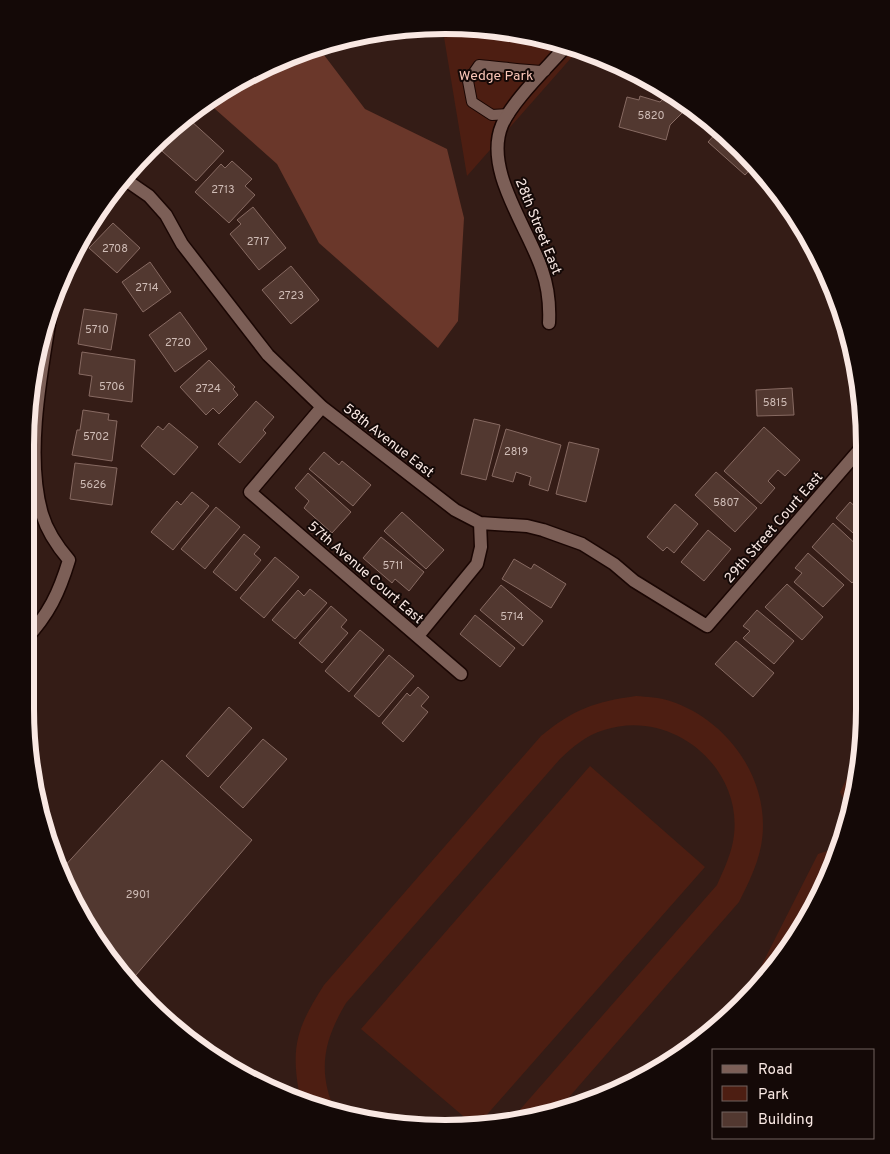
<svg xmlns="http://www.w3.org/2000/svg" width="890" height="1154" font-family="Overpass,sans-serif">
<rect width="100%" height="100%" fill="#341c16"/>
<path fill="#4d1e12" d="M442,25l85,8 52,16 -112,127z
M636,696c11,1 23,1 34,5 59,19 103,82 91,145 -4,20 -13,38 -22,56l-182,209 -47,10 207,-236c7,-16 15,-32 17,-50 8,-69 -63,-127 -130,-105 -18,5 -31,17 -44,29l-214,244c-22,37 -29,67 -11,108l-35,-14c-10,-50 -3,-70 24,-112l217,-249c33,-27 53,-34 95,-40z
M861,751v13l-12,46 -9,-18z
M590,766l115,101 -229,260 -115,-98z
M839,847l-6,22 -39,73 -54,66 78,-154z"/>
<path fill="#6a372a" d="M318,47l47,62 82,40 17,69 -6,103 -20,27 -119,-105 -42,-79 -71,-63 6,-5 73,-39z"/>
<path fill="#523830" stroke="#876a62" d="M670,92l20,13 -20,20 -4,15 -47,-13 8,-30 12,3 1,-4 20,6z
M190,120l34,31 -28,30 -34,-30z
M719,130l23,18 13,16 -10,11 -37,-33z
M232,161l20,18 -7,7 10,9 -26,28 -34,-31 26,-28 4,4z
M253,207l33,41 -27,22 -29,-36 11,-10 -4,-4z
M113,223l27,25 -23,25 -28,-25z
M150,262l21,30 -28,20 -21,-30z
M291,266l28,34 -28,24 -29,-34z
M84,309l33,5 -6,36 -33,-6z
M180,312l27,37 -32,23 -26,-37z
M82,352l53,8 -3,42 -43,-6 3,-20 -13,-2z
M209,360l26,27 -2,2 5,6 -19,19 -6,-6 -7,7 -26,-28z
M792,388l2,27 -37,1 -1,-26z
M256,401l18,16 -11,13 3,3 -26,30 -22,-19z
M83,410l26,4 -1,6 9,1 -5,40 -40,-6 5,-25h3z
M474,419l26,6 -14,55 -25,-6z
M169,423l29,24 -24,28 -33,-29 17,-20 5,4z
M764,427l36,33 -15,16 -7,-6 -10,11 7,7 -14,16 -37,-33z
M506,429l55,16 -13,46 -19,-6 2,-8 -15,-5 -3,10 -21,-6z
M569,442l30,7 -13,53 -30,-8z
M324,452l15,13 3,-4 29,24 -18,21 -44,-37z
M75,463l42,5 -5,37 -42,-6z
M716,472l41,36 -22,24 -40,-37z
M308,473l43,39 -19,21 -28,-25 5,-7 -14,-13z
M192,492l17,14 -36,44 -22,-18 26,-31 4,4z
M850,502l7,6 4,-5v37l-25,-22z
M675,504l23,20 -24,29 -7,-6 -4,4 -16,-14z
M216,507l24,20 -35,42 -24,-20z
M402,512l42,38 -18,19 -42,-38z
M833,523l28,26v24l-9,10 -40,-36z
M708,530l23,19 -27,32 -23,-19z
M244,534l16,13 -6,7 7,6 -25,31 -23,-19z
M381,537l43,35 -15,19 -14,-12 -3,4 -29,-25z
M808,553l36,32 -21,22 -29,-25 8,-9 -7,-5z
M275,557l24,20 -35,41 -24,-20z
M514,559l17,10 3,-5 32,20 -15,24 -49,-29z
M787,584l36,33 -21,23 -37,-33z
M501,585l42,36 -20,25 -43,-36z
M310,589l17,14 -32,36 -23,-19 26,-30 6,6z
M331,606l16,14 -6,7 7,6 -26,30 -23,-20z
M757,610l37,31 -20,23 -31,-26 7,-7 -7,-5z
M475,615l40,33 -15,19 -40,-33z
M360,630l24,20 -35,42 -24,-21z
M736,641l38,32 -21,24 -38,-33z
M389,655l25,21 -35,41 -25,-21z
M418,687l11,10 -8,9 7,6 -25,30 -21,-19 25,-30 3,3z
M229,707l23,21 -44,49 -22,-21z
M263,739l24,20 -44,49 -23,-21z
M162,760l90,80 -122,142 -49,-63 -20,-49z"/>
<g fill="none" stroke-linecap="round" stroke-linejoin="round">
<g stroke="#1a0603" stroke-width="12">
<path id="lane" d="M509,114l-17,1 -20,-13 -4,-21 11,-16c23,2 43,5 66,6"/>
</g>
<g stroke="#1a0603" stroke-width="15">
<path id="street" d="M123,178l26,18 17,19 16,29 86,111 54,52 133,103 25,13 47,3 16,4 39,14 32,20 20,17 73,45 154,-178
M549,323c1,-19 -1,-36 -7,-53 -13,-41 -59,-100 -40,-145 11,-25 46,-58 65,-80
M322,407l-72,85 211,182
M418,636l59,-72 4,-17 -1,-24
M25,640c24,-26 34,-47 44,-80 -12,-14 -22,-29 -27,-46 -18,-61 1,-151 11,-214"/>
</g>
<use href="#lane" stroke="#7c5f57" stroke-width="10"/>
<use href="#street" stroke="#7c5f57" stroke-width="12"/>
</g>
<g text-anchor="middle" stroke-width="4" stroke-linejoin="round" paint-order="stroke">
<g font-size="11" fill="#cfbcb6">
<text x="651" y="119">5820</text>
<text x="223" y="193">2713</text>
<text x="258" y="245">2717</text>
<text x="115" y="252">2708</text>
<text x="147" y="291">2714</text>
<text x="291" y="299">2723</text>
<text x="97" y="333">5710</text>
<text x="178" y="346">2720</text>
<text x="112" y="390">5706</text>
<text x="208" y="392">2724</text>
<text x="775" y="406">5815</text>
<text x="96" y="440">5702</text>
<text x="516" y="455">2819</text>
<text x="93" y="488">5626</text>
<text x="726" y="506">5807</text>
<text x="393" y="569">5711</text>
<text x="512" y="620">5714</text>
<text x="138" y="898">2901</text>
</g>
<g font-size="14" fill="#fbc6b8" stroke="#140907">
<text x="496" y="80">Wedge Park</text>
</g>
<g font-size="14" fill="#f9e8e3" stroke="#140907">
<text transform="translate(539 226) rotate(68)" y="5">28th Street East</text>
<text transform="translate(389 440) rotate(38)" y="5">58th Avenue East</text>
<text transform="translate(773 527) rotate(-49)" y="5">29th Street Court East</text>
<text transform="translate(366 572) rotate(41)" y="5">57th Avenue Court East</text>
</g>
</g>
<path d="M0 0H890V1154H0ZM445 34H445A411 411 0 0 1 856 445V709A411 411 0 0 1 445 1120H445A411 411 0 0 1 34 709V445A411 411 0 0 1 445 34Z" fill="#140907" fill-rule="evenodd"/>
<path fill="none" stroke="#f9e8e3" stroke-width="6" d="M445 34H445A411 411 0 0 1 856 445V709A411 411 0 0 1 445 1120H445A411 411 0 0 1 34 709V445A411 411 0 0 1 445 34Z"/>
<rect x="712" y="1049" width="162" height="90" fill="#140907" stroke="#70625f"/>
<rect x="722" y="1065" width="25" height="8" fill="#7c5f57" stroke="#70625f"/>
<text x="758" y="1074" font-size="15" fill="#f9e8e3">Road</text>
<rect x="722" y="1086" width="25" height="15" fill="#4d1e12" stroke="#70625f"/>
<text x="758" y="1099" font-size="15" fill="#f9e8e3">Park</text>
<rect x="722" y="1112" width="25" height="15" fill="#523830" stroke="#70625f"/>
<text x="758" y="1124" font-size="15" fill="#f9e8e3">Building</text>
</svg>
